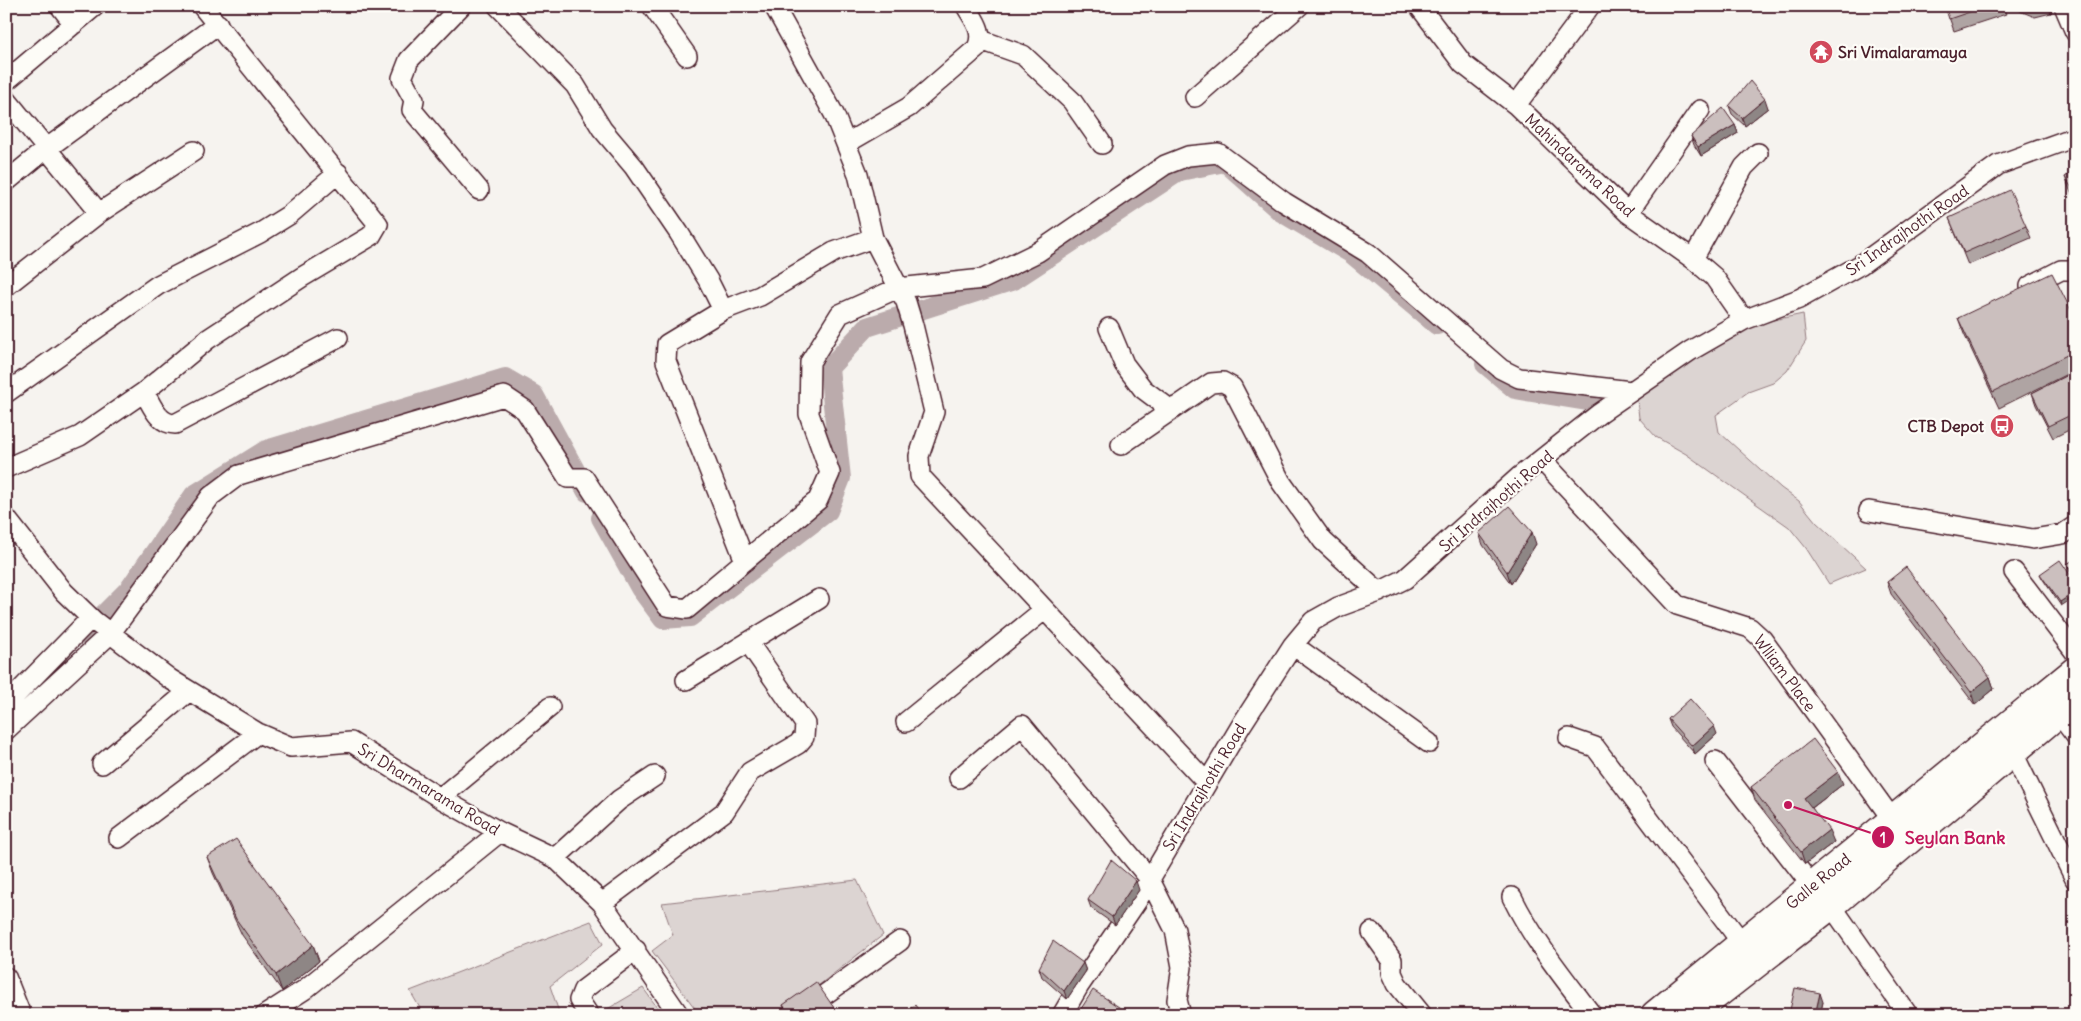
<svg xmlns="http://www.w3.org/2000/svg" width="2081" height="1021" font-family="Delius,sans-serif">
<rect width="100%" height="100%" fill="#f6f3ef"/>
<filter id="ink" filterUnits="userSpaceOnUse"><feTurbulence type="fractalNoise" baseFrequency=".02" numOctaves="2"/><feDisplacementMap in="SourceGraphic" scale="10" xChannelSelector="R" yChannelSelector="G"/><feConvolveMatrix kernelMatrix="1 2 1 2 8 2 1 2 1" color-interpolation-filters="sRGB"/></filter>
<g filter="url(#ink)">
<path fill="#dcd4d2" stroke="#937a7e" d="M1803,314l3,27 -19,30 -14,12 -25,9 -32,23 3,17 62,56 18,13 17,21 50,46 -37,16 -23,-36 -17,-21 -103,-73 -30,-17 -17,-19 -2,-18c34,-27 84,-63 125,-77 13,-4 28,-6 41,-9z
M857,880l26,55 -102,80h-81l-48,-64 21,-16 -11,-32z
M591,921l12,23 -53,42 10,29h-136l-14,-24z
M643,988l20,27h-63l-1,-1z"/>
<g fill="none" stroke-linecap="round" stroke-linejoin="round">
<path stroke="#bbabac" stroke-width="20" d="M1485,364l30,25 78,13
M601,518l39,70 23,31 27,-2 138,-106 13,-33 -12,-110 38,-41 147,-47 166,-109 45,-9 56,50 71,42 85,71
M83,635l47,-47 64,-93 72,-45 239,-72 29,17 53,97"/>
<g stroke="#4a1f2b" stroke-width="22">
<path id="minor" d="M60,6l14,18
M461,6l-52,54 -7,18 12,22 -2,10 67,80
M498,6l77,79 27,44 32,38 45,66 29,47 15,30 37,-14 74,-44 39,-14
M652,6l35,50
M774,6l60,108 24,60 15,64 33,64 7,23 21,87 -15,44 1,20 286,306
M1419,6l44,58 53,41 112,108 65,46 21,18 30,43
M2064,6l11,26
M981,40l42,15 49,46 30,43
M6,81l89,-75
M1195,97l104,-91
M6,99l93,114
M1516,105l74,-99
M847,143l62,-36 68,-59c8,-16 -3,-28 -11,-42
M6,182l40,-33 172,-125
M1628,213l72,-103
M1693,259l51,-92 14,-14
M6,286l93,-73 95,-62
M2030,286l31,-16h14
M723,310l-56,34 -1,17 79,200
M1109,328l15,36 19,25 28,21
M144,392c8,13 14,32 31,32l163,-86
M6,393l152,-108 102,-52 29,-18 49,-42
M1121,445l90,-62 12,-1 9,5 49,95 42,59 56,51
M1542,460l135,145 73,23 12,11 130,180
M6,468l74,-32 64,-44 64,-53 94,-62 69,-41 7,-12 -176,-218
M1869,511l164,28 30,-5 12,-8
M6,518l58,74 30,29 76,58 88,54 33,14 60,-5 89,56 60,34 55,26 47,45 77,112
M2014,572l61,80
M1293,645l136,98
M686,680l133,-81
M2051,703l24,32
M6,705l85,-87
M906,722l138,-112
M6,730l104,-96 101,-138 28,-21 265,-79 21,14 43,68h16l83,128 20,3 131,-109 12,-27 -21,-59 1,-52 30,-48 58,-26 85,-9 55,-27 127,-87 23,-9 30,-3 66,49 84,51 133,116 18,9 112,13
M1569,738l26,9 147,196
M2012,751l63,128
M1715,761l97,125
M102,764l87,-73
M959,778l63,-53 127,153 26,52 7,37 -5,33 4,15
M440,798l110,-91
M119,838l139,-105
M555,858l64,-58 36,-24
M1512,897c21,43 51,80 80,118
M602,903l122,-91 26,-40 48,-28 6,-7 1,-13 -57,-82
M1831,905l77,110
M1372,932l20,28v13l5,11 25,31
M6,977l15,38
M265,1015l39,-25 196,-158
M589,1015l-10,-15 4,-10 53,-40
M796,1015l104,-74
M1062,1015l17,-29 58,-85 105,-177 51,-79 20,-24 25,-14 41,-15 26,-13 114,-102 81,-64 90,-62 54,-31 55,-21 61,-34 138,-100 77,-28"/>
</g>
<g stroke="#4a1f2b" stroke-width="31">
<path id="highway" d="M1655,1015l420,-344
M1690,1015l145,-113 240,-203"/>
</g>
<use href="#minor" stroke="#fdfcf7" stroke-width="19"/>
<use href="#highway" stroke="#fdfcf7" stroke-width="28"/>
</g>
<path fill="#afa4a3" stroke="#4a1f2b" d="M1945,6h58l3,8 -52,17z
M2017,6h36l-2,7 -16,4 -15,-6z
M1729,106l39,2 -23,18 -13,-12z
M1735,125l3,8 -37,23 -7,-11 -3,-9z
M2075,171v28l-4,-6 -6,-16z
M1949,218l77,8 5,12 -63,27z
M1958,318h117v52l-76,38 -35,-74z
M2075,371v56l-22,11 -17,-33 -4,-12z
M1479,533l57,11 -25,40 -28,-39z
M2075,559v20l-5,-7 -3,-8z
M2040,574l35,8 -14,24 -19,-28z
M1887,582l103,95 4,12 -19,16 -84,-111z
M1668,719l49,15 -22,20 -24,-27z
M1843,784l-31,24 22,34 -29,22 -50,-64 -4,-13z
M207,857l106,88 6,16 -37,30 -40,-56 -29,-62z
M1139,890l-24,35 -24,-17 -3,-8z
M1083,963l3,8 -19,28 -25,-22 -3,-9z
M1823,1002l-3,13h-28l-2,-5z
M783,1005l56,10h-52z"/>
<path fill="#8e8685" stroke="#4a1f2b" d="M2048,6h5l-2,7z
M1765,99l3,9 -23,18 -3,-8z
M1735,125l3,8 -37,23 -3,-9z
M1532,532l4,12 -25,40 -4,-12z
M2075,592v5l-14,9 -1,-4z
M1990,677l4,12 -19,16 -4,-13z
M1714,726l3,8 -22,20 -3,-8z
M1838,772l5,12 -34,26 -5,-12z
M1829,830l5,12 -29,22 -4,-12z
M1136,881l3,9 -24,35 -3,-8z
M313,945l6,16 -37,30 -6,-16z
M1083,963l3,8 -19,28 -3,-8z
M1820,993l3,9 -3,13h-5z"/>
<path fill="#cbbfbe" stroke="#4a1f2b" d="M1945,6h42l-38,13z
M2025,6h18l-11,3z
M1750,81l15,18 -23,19 -13,-12z
M1723,108l12,17 -37,22 -7,-11z
M2075,171v22l-10,-16z
M2010,190l16,36 -62,27 -15,-35z
M2052,273l23,45v33l-82,41 -35,-74z
M2075,371v42l-27,13 -16,-33z
M1509,506l23,26 -25,40 -28,-39z
M2075,559v17l-8,-12z
M2060,560l15,22v10l-15,10 -20,-28z
M1906,567l84,110 -19,15 -84,-110z
M1690,699l24,27 -22,20 -24,-27z
M1813,739l25,33 -34,26 25,32 -28,22 -50,-65z
M236,839l77,106 -37,30 -40,-56 -29,-62z
M1111,860l25,21 -24,36 -24,-17z
M1053,941l30,22 -19,28 -25,-23z
M816,982l23,33h-49l-7,-10z
M1795,988l25,5 -5,22h-4l-21,-5z
M1093,990l38,25h-48l-4,-3z
M915,1005l7,10h-20z"/>
</g>
<defs>
<g id="temple-disc" transform="scale(1.25)"><circle r="9.5" fill="#d1495b" stroke="#fdfcf7"/><path d="M0-6L5-2H3V0L6.5 2.5H4V6H1.5V3h-3V6H-4V2.5H-6.5L-3 0V-2H-5Z" fill="#fff"/></g>
<g id="bus-disc" transform="scale(1.25)"><circle r="9.5" fill="#d1495b" stroke="#fdfcf7"/><path d="M-5-6H5V4H4V6H2V4H-2V6H-4V4H-5ZM-3.5-4V0h7V-4ZM-3.5 1.2v1.5H-2V1.2ZM2 1.2v1.5H3.5V1.2Z" fill="#fff"/></g>
</defs>
<g fill-rule="evenodd">
<use href="#temple-disc" x="1821" y="52"/>
<use href="#bus-disc" x="2002" y="426"/>
</g>
<g text-anchor="middle" stroke-width="4.5" stroke-linejoin="round" paint-order="stroke">
<g font-size="16" font-weight="bold" fill="#4a1f2b" stroke="#fdfcf7" text-anchor="start">
<text x="1838" y="58">Sri Vimalaramaya</text>
<text x="1984" y="432" text-anchor="end">CTB Depot</text>
</g>
<g font-size="16" fill="#4a1f2b" stroke="#fdfcf7">
<text transform="translate(1580 165) rotate(43)" y="6">Mahindarama Road</text>
<text transform="translate(1907 230) rotate(-35)" y="6">Sri Indrajhothi Road</text>
<text transform="translate(1496 501) rotate(-41)" y="6">Sri Indrajhothi Road</text>
<text transform="translate(1785 673) rotate(53)" y="6">Wlliam Place</text>
<text transform="translate(1204 787) rotate(-59)" y="6">Sri Indrajhothi Road</text>
<text transform="translate(429 789) rotate(31)" y="6">Sri Dharmarama Road</text>
<text transform="translate(1818 881) rotate(-39)" y="6">Galle Road</text>
</g>
</g>
<path fill="none" stroke="#c2185b" stroke-width="2" d="M1788 805L1883 837"/>
<g fill="#c2185b" stroke="#fdfcf7" stroke-width="2">
<circle cx="1788" cy="805" r="5"/>
<circle cx="1883" cy="837" r="12"/>
</g>
<g font-size="15" text-anchor="middle" font-weight="bold" fill="#fff">
<text x="1883" y="843">1</text>
</g>
<g font-size="18" text-anchor="middle" font-weight="bold" fill="#c2185b" stroke="#fdfcf7" stroke-width="4.5" stroke-linejoin="round" paint-order="stroke">
<text x="1955" y="844">Seylan Bank</text>
</g>
<rect width="2081" height="1021" fill="none" stroke="#fdfcf7" stroke-width="25"/>
<rect x="12" y="12" width="2056" height="996" fill="none" stroke="#4a1f2b" stroke-width="2" filter="url(#ink)"/>
</svg>
